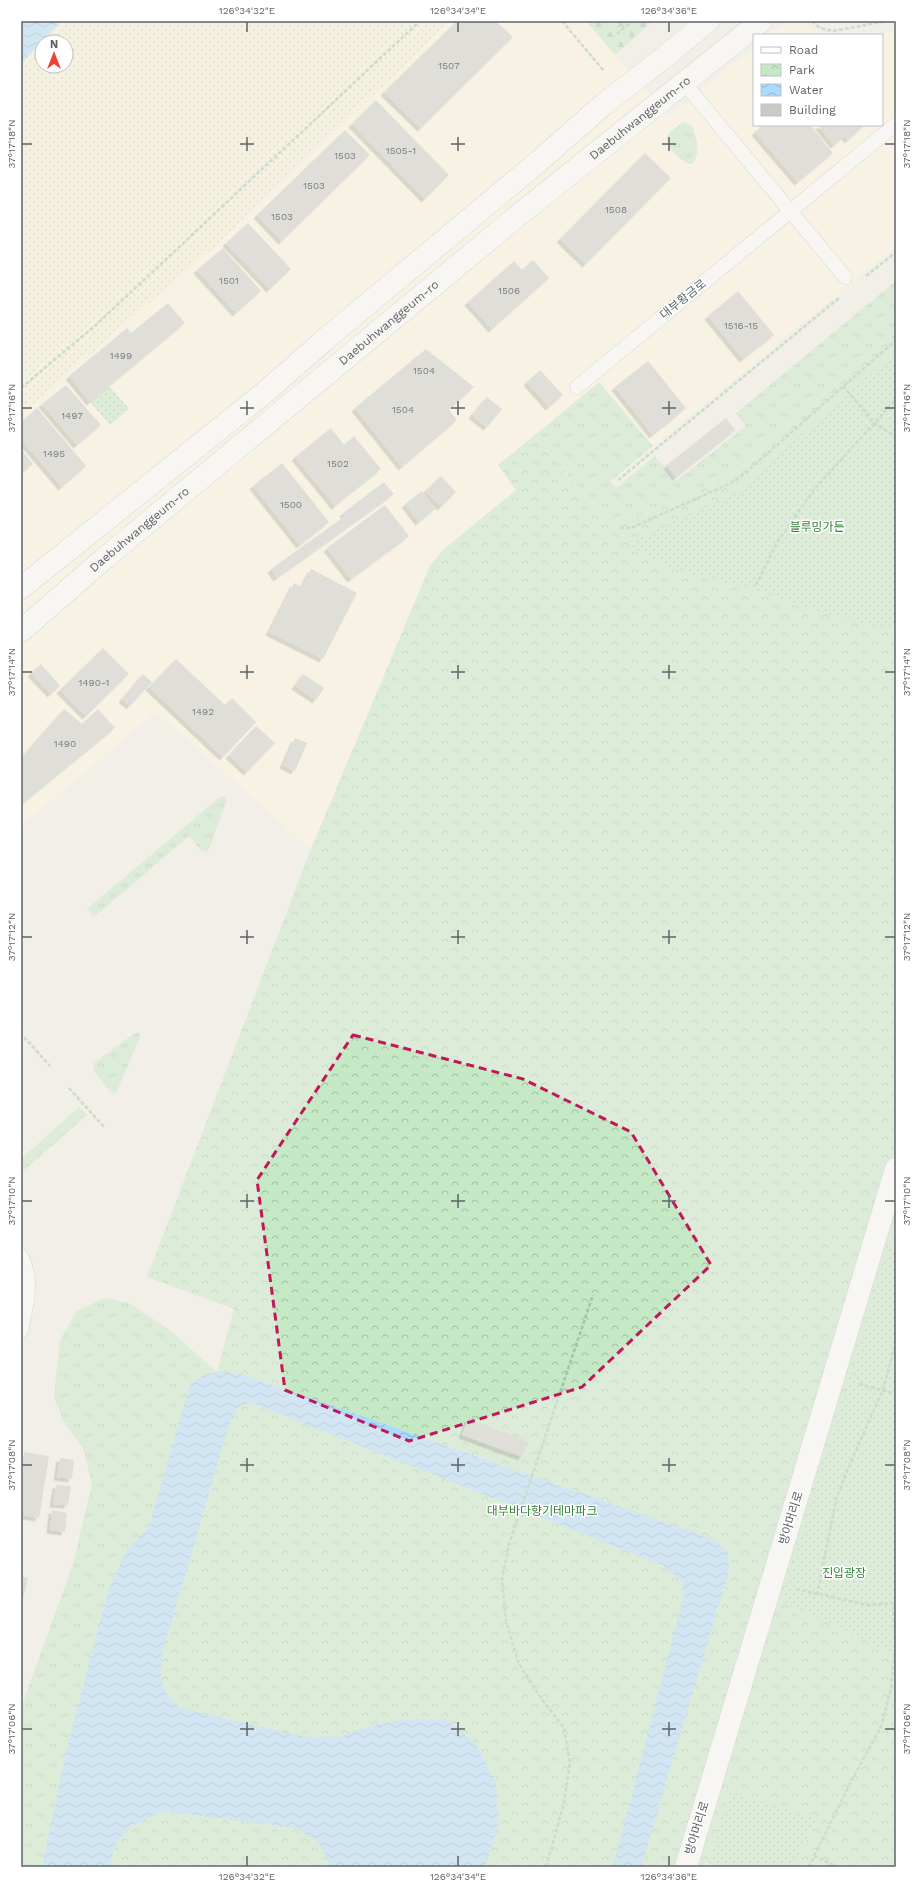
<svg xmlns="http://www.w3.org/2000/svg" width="917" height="1888" font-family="'Work Sans','Noto Sans KR',sans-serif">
<defs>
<pattern id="grass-tufts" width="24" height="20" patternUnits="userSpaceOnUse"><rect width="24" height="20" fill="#c5e8c5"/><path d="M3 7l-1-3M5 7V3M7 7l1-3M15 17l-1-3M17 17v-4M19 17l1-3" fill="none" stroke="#a3c0a4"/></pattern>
<pattern id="forest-firs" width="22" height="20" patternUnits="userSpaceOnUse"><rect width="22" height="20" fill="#c5e8c5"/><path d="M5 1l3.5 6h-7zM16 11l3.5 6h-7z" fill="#a3c0a4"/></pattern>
<pattern id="sand-dots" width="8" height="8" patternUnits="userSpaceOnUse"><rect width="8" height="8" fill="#fbf3d9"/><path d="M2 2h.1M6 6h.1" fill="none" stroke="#cec8b4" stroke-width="1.8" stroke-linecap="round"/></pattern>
<pattern id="park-crowns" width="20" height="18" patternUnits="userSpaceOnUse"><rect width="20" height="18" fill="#c5e8c5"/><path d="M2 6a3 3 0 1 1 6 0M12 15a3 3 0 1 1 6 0" fill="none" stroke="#a3c0a4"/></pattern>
<pattern id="garden-dots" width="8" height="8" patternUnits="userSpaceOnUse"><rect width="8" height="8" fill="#c5e8c5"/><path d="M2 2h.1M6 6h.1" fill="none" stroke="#a3c0a4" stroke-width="1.8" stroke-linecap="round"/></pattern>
<pattern id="water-waves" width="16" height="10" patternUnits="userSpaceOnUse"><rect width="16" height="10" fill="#aadaff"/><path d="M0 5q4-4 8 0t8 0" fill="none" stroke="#8eb4d2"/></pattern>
<filter id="shadow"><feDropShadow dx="-3.5" dy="3.5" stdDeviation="0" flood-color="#0004"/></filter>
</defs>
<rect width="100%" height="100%" fill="#f1efe8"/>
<path fill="#fef7e0" d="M450,21h136l83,95 85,-69v78h128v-90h-6l20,-4v215l-308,254 -53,-65 -37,30 18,25 -72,59 -14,17 -119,283 -155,-137 -135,114v-412l213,-185z
M786,21h17l18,14h-53z"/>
<path fill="url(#grass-tufts)" d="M685,122l7,4c5,10 9,29 0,38 -8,1 -25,-16 -25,-25 0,-7 13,-15 18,-17z
M896,281v49l-158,140 -20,12 -88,38h-16l-26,-20 -53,-65 64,-53 54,64 -43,36 6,6 39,-32 21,25 70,-55 -10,-13z
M221,796h4l2,4 -18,49 -3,3 -5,-2 -12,-14 -95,81 -7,-8z
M135,1033h4l1,4 -23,54 -3,2 -4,-2 -16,-20 -1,-4 1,-4z
M79,1107l8,8 -66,58v-14z
M105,1298l24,5 38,25 50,44 -15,4 -53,151 -23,24 -17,37 -42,160 -25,119h-21v-159l52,-144 19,-80 -9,-36 -20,-27 -9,-25 6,-56 17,-29z"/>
<path fill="url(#forest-firs)" d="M586,21h67l-38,34z"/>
<path fill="url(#sand-dots)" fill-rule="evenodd" d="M61,21h389l-216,208 -213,185v-350zM42,42h24v24h-24z"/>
<path fill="url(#park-crowns)" d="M896,330v1537h-854l25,-119 42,-160 17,-37 23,-24 41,-142 12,-9 15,-4 17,-63 -87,-32 164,-428 119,-283 14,-17 72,-59 -18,-25 37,-30 53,65 25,19 17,1 88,-38 20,-12z"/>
<path fill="url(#garden-dots)" d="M896,351v278c-50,-5 -98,-25 -146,-40 -40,-12 -88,-17 -121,-46l109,-52z
M109,386l20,23 -19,16 -20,-23z
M896,1224v432l-50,-26 -65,-28z
M729,1793l88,24 -23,50h-87z"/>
<path fill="url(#water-waves)" d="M21,21h40l-40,43z
M217,1372l24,2 471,165c17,11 18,15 16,35l-87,293h-28l71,-272 -1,-13 -19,-16 -412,-163 -13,3 -8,12 -68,232c-4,29 -6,38 17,58l129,30 31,-1 27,-10 34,-7 45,-1 30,25 20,39 2,43 -13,41h-156l-2,-10 -10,-16 -21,-13 -133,-17 -31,15 -16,16 -7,25h-67l25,-119 42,-160 17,-37 23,-24 41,-142 12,-9z"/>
<path fill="#cccac5" filter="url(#shadow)" d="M457,21h39l17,16 -92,91 -37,-36z
M376,100l73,75 -24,24 -73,-75z
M763,125h47l23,28 -35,29 -43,-50z
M818,125h47l-17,15 -3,-4 -11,9z
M345,130l25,25 -88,86 -25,-26z
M645,153l26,25 -85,86 -26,-25z
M248,223l43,46 -21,20 -44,-46z
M223,248l38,43 -25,22 -39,-43z
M533,260l16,18 -57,51 -24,-27 46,-41 8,9z
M738,291l36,44 -31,24 -35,-43z
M168,303l17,20 -95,79 -21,-26 58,-48 4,5z
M426,349l48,38 -25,23 8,10 -55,47 -47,-59z
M648,361l38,47 -33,27 -38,-48z
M540,370l23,25 -14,12 -22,-25z
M66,385l35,40 -24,20 -35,-41z
M487,397l15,12 -15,18 -15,-12z
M37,408l49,58 -24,21 -41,-48v-17z
M726,418l9,12 -59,47 -9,-12z
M331,428l13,17 10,-9 27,33 -46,37 -40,-49z
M21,449l12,15 -12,10z
M282,463l47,59 -29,23 -47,-59z
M441,476l15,16 -15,15 -16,-16z
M384,482l10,12 -117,84 -6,-9 74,-53 -2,-3z
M422,491l13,18 -16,13 -14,-18z
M385,505l24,31 -58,43 -24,-31z
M311,569l46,24 -34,66 -54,-27 25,-49 8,4z
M103,648l26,26 -43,42 -26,-26z
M176,659l49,46 7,-7 24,24 -33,35 -74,-70z
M41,664l19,22 -9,8 -20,-21z
M143,674l9,8 -22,24 -8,-7z
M303,674l21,14 -8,12 -21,-14z
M64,709l18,15 16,-15 17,19 -94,77v-47z
M256,726l19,17 -28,29 -18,-17z
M295,738l12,5 -12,28 -12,-6z
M468,1419l60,22 -6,16 -60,-22z
M24,1452l25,4 -10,62 -18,-3v-41z
M60,1458l14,2 -2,19 -15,-2z
M56,1485l15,1 -3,19 -15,-1z
M52,1510l15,3 -2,19 -15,-2z
M21,1576l7,2 -6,26h-1z"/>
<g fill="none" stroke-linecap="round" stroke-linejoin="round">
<g stroke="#b5b8bc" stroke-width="15">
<path id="service" d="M685,84l160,193
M577,387l319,-263
M21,1256c13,24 5,50 0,75"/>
</g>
<g stroke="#b5b8bc" stroke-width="23">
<path id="minor" d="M686,1867l210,-698"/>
</g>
<g stroke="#b6babf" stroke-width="23">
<g id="secondary">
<path d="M21,588l242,-194 65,-57 210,-175 66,-58 58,-45 46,-38"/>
<path id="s1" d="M21,631l85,-74 409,-339 246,-197"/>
</g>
</g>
<path stroke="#9cc7a9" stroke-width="2.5" stroke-dasharray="4 2" stroke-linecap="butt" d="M562,21l42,50
M812,21l8,7 13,3 54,-10
M617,34l15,-13
M866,276l30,-24
M843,386l31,37 22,14
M21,388l76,-64 323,-303
M618,480l221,-182
M620,528h11l100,-45 13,-9 152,-134
M756,585l20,-41 37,-53 83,-92
M24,1037l26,29
M69,1088l36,40
M859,1384l37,10
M796,1589l72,16 28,-2
M817,1595l19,-95 12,-32 35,-78 13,-49
M814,1856l40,-80 27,-49 10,-38 4,-40 -2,-46
M546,1867l17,-60 7,-44 -6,-35 -26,-34 -20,-32 -12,-41 -4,-42 7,-35 84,-249
M809,1867l5,-11 24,11"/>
<use href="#service" stroke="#fff" stroke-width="14"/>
<use href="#minor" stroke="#fff" stroke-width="22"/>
<use href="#secondary" stroke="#fff" stroke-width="22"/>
</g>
<path d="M0 0H917V1888H0ZM353,1035l170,44 108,53 80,133 -129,122 -173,54 -124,-51 -28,-210z" fill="#f1efe8" fill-opacity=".55" fill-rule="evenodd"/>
<path fill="none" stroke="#c2185b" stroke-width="3" stroke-dasharray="8 5" stroke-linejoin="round" d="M353,1035l170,44 108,53 80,133 -129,122 -173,54 -124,-51 -28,-210z"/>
<path fill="none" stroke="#5f6368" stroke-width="1.5" d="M247,22v10M458,22v10M669,22v10M247,137v14M458,137v14M669,137v14M22,144h10M240,144h14M451,144h14M662,144h14M885,144h10M247,401v14M458,401v14M669,401v14M22,408h10M240,408h14M451,408h14M662,408h14M885,408h10M247,665v14M458,665v14M669,665v14M22,672h10M240,672h14M451,672h14M662,672h14M885,672h10M247,930v14M458,930v14M669,930v14M22,937h10M240,937h14M451,937h14M662,937h14M885,937h10M247,1194v14M458,1194v14M669,1194v14M22,1201h10M240,1201h14M451,1201h14M662,1201h14M885,1201h10M247,1458v14M458,1458v14M669,1458v14M22,1465h10M240,1465h14M451,1465h14M662,1465h14M885,1465h10M247,1722v14M458,1722v14M669,1722v14M22,1729h10M240,1729h14M451,1729h14M662,1729h14M885,1729h10M247,1856v10M458,1856v10M669,1856v10"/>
<g text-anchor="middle" stroke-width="3" stroke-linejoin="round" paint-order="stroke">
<g font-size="10" fill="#7a7d7f">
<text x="449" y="69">1507</text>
<text x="401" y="154">1505-1</text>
<text x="345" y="159">1503</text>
<text x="314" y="189">1503</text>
<text x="616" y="213">1508</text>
<text x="282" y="220">1503</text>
<text x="229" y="284">1501</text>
<text x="509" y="294">1506</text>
<text x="741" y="329">1516-15</text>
<text x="121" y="359">1499</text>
<text x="424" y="374">1504</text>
<text x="403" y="413">1504</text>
<text x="72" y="419">1497</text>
<text x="54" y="457">1495</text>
<text x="338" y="467">1502</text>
<text x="291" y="508">1500</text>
<text x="94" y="686">1490-1</text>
<text x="203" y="715">1492</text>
<text x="65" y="747">1490</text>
</g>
<g font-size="12" fill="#5f6368" stroke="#fff">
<text dy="4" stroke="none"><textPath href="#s1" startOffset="804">Daebuhwanggeum-ro</textPath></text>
<text transform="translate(683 299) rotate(-39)" y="4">대부황금로</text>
<text dy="4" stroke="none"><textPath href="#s1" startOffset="480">Daebuhwanggeum-ro</textPath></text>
<text dy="4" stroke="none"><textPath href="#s1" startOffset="156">Daebuhwanggeum-ro</textPath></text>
<text transform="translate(791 1518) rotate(-73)" y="4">방아머리로</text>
<text transform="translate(697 1828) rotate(-73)" y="4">방아머리로</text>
</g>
<g font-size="12" fill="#348238" stroke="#fff">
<text x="817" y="531">블루밍가든</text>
<text x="542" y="1515">대부바다향기테마파크</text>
<text x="844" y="1577">진입광장</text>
</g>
</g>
<rect width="917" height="1888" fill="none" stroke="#ffffff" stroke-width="44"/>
<rect x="753" y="34" width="130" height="92" fill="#ffffff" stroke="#bfc1c3"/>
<rect x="761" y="47" width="20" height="6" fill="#ffffff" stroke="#bfc1c3"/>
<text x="789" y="54" font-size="12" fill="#5f6368">Road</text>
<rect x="761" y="64" width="20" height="12" fill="url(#park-crowns)" stroke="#bfc1c3"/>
<text x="789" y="74" font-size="12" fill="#5f6368">Park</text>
<rect x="761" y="84" width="20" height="12" fill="url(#water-waves)" stroke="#bfc1c3"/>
<text x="789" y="94" font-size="12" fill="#5f6368">Water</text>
<rect x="761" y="104" width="20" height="12" fill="#cccac5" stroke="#bfc1c3"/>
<text x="789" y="114" font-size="12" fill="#5f6368">Building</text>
<g transform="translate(54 54)"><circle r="19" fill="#ffffff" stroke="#bfc1c3"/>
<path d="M0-3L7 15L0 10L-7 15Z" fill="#ea4335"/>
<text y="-6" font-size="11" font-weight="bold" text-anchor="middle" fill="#5f6368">N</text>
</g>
<rect x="22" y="22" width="873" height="1844" fill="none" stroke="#5f6368" stroke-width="1.5"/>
<g font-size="10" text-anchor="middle" fill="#5f6368">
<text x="247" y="14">126°34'32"E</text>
<text x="458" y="14">126°34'34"E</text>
<text x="669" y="14">126°34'36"E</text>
<text transform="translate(11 144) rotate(-90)" y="4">37°17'18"N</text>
<text transform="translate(906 144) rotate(-90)" y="4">37°17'18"N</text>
<text transform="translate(11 408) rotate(-90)" y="4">37°17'16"N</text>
<text transform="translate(906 408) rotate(-90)" y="4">37°17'16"N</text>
<text transform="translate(11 672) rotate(-90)" y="4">37°17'14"N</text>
<text transform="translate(906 672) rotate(-90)" y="4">37°17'14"N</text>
<text transform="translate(11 937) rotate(-90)" y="4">37°17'12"N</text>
<text transform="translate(906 937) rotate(-90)" y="4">37°17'12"N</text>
<text transform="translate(11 1201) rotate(-90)" y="4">37°17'10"N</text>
<text transform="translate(906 1201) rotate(-90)" y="4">37°17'10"N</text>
<text transform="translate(11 1465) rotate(-90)" y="4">37°17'08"N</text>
<text transform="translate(906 1465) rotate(-90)" y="4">37°17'08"N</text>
<text transform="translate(11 1729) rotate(-90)" y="4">37°17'06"N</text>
<text transform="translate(906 1729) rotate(-90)" y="4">37°17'06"N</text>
<text x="247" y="1880">126°34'32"E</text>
<text x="458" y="1880">126°34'34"E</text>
<text x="669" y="1880">126°34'36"E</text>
</g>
</svg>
